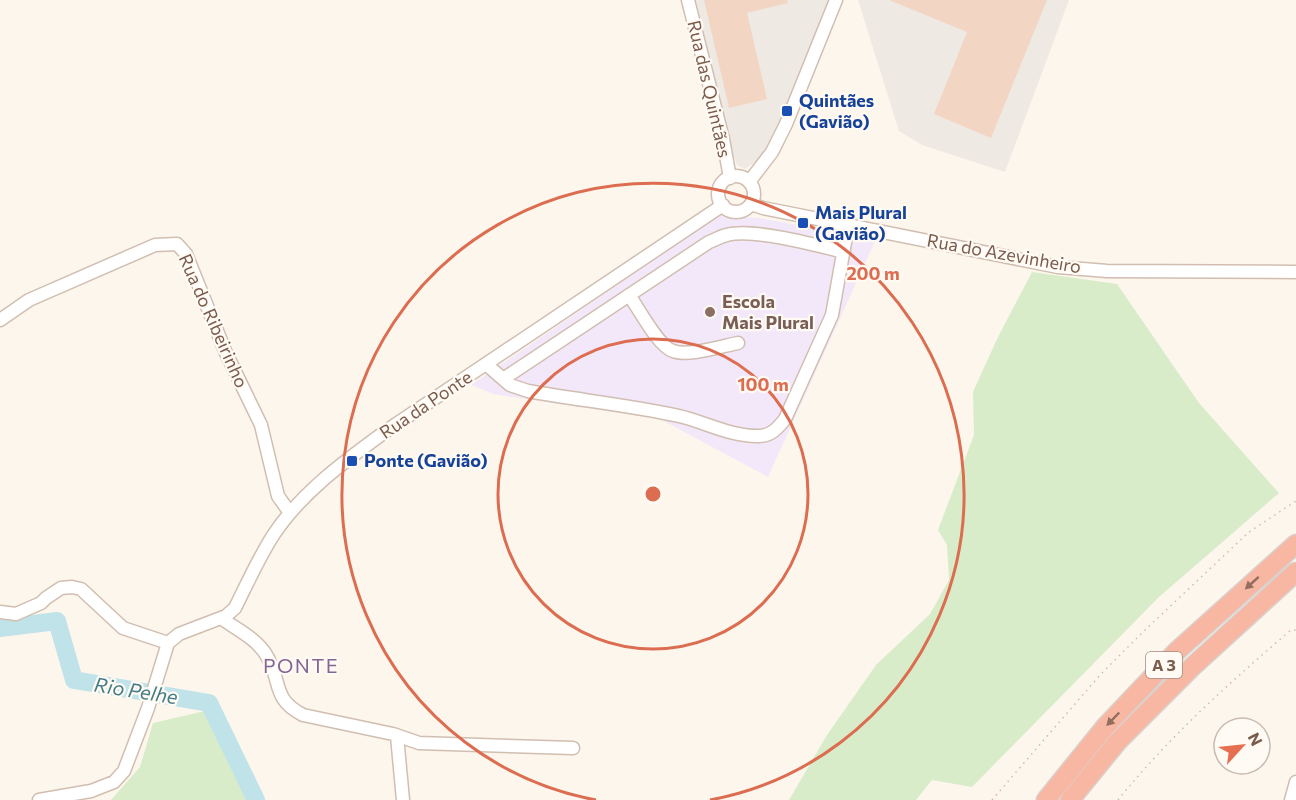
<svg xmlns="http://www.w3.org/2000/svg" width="1296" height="800" font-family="Commissioner,sans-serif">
<rect width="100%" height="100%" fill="#fdf6ec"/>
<path fill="#efe9e4" d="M696,0h133l-58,144 -12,16 -14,9 -8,-4 -5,-14z
M858,0h211l-64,172 -83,-27 -23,-14z"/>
<path fill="#f3e8fa" d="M720,215l39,3 117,21 -108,238 -108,-58 -167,-25 -22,-9z"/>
<path fill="#d8ecc9" d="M1032,272l85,12 82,119 80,90 -120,104 -187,190 -40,-7 -16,20h-127l38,-65 49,-70 54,-51 19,-34 -2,-35 -9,-15 36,-95 -1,-43 24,-53z
M205,711l42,89h-136l29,-33 13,-44z"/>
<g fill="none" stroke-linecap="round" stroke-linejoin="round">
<path stroke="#bfe3e8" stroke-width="18" d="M0,628l57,-7 17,59 135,23 47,97"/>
</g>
<path fill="#f3d5c3" d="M704,0h83l1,3 -41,10 20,86 -38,9z
M889,0h158l-56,138 -57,-24 33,-82z"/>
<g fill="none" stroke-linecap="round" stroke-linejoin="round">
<g stroke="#d1beb0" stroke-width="15">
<path id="minor" d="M688,0l35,139 7,39
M718 194a18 18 0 1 1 36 0a18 18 0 1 1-36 0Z
M749,182l23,-30 14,-28 50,-124
M751,204l12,4 295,59 49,4 189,1
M629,295c10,14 29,51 44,56 15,6 49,-5 65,-8
M0,320l29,-20 126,-55 22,-1 9,10 40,99 35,72 17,71 12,17
M487,365l23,20 18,6c50,9 101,14 151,25 26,6 53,21 80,20 12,0 19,-8 26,-17l47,-104 16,-89
M503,379l206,-137c6,-2 12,-6 18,-7 26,-7 89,10 117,17
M0,612l16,2 25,-11 5,-5 15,-10 11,-1 9,2 42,39 45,15
M221,618c15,11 33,19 44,35 18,27 5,45 38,62l90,19 26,9 154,5
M397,736l6,64
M39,800l52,-9 23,-9 10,-11 24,-63 20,-65 11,-9 47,-18 9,-8c12,-24 24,-51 39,-74 28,-42 71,-73 112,-103l337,-226
M1291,800l5,-18"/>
</g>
<g stroke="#dad1cd" stroke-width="21">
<path id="highway" d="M1046,800l59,-73 72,-76 119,-107
M1070,800l48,-59 74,-74 104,-95"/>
</g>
<path stroke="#d9b8a5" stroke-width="1.5" stroke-dasharray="1.5 4.5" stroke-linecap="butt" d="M992,800l108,-125 46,-46 103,-97 47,-31
M1118,800c51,-63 111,-117 173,-170h5"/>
<use href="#minor" stroke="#fff" stroke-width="12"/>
<use href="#highway" stroke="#f7b7a3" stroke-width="18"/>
</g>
<defs><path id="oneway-solid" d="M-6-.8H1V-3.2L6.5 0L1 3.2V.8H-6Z" transform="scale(1.5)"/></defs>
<g fill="#936e5e">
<use href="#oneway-solid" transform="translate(1252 583) rotate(138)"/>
<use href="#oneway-solid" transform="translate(1113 719) rotate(134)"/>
</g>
<g fill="none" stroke="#dc6d51" stroke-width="3">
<circle cx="653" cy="494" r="155"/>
<path d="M596 800A311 311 0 1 1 710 800"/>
</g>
<g fill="#1a4fb4" stroke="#fffaf3" stroke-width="2">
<rect x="781" y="105" width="12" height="12" rx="3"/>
<rect x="797" y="217" width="12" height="12" rx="3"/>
<rect x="346" y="455" width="12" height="12" rx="3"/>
</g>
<circle fill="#8d6e63" stroke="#fffaf3" stroke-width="2" cx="710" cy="312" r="6"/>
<g text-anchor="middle" stroke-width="4.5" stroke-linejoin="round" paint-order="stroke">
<rect fill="#fffaf3" stroke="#a28b7f" stroke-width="1.5" x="1146" y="652" width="36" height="26" rx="4.5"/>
<g font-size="16" font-weight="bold" fill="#7a5c4d">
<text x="1164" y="671">A 3</text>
</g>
<g font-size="18" fill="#7a5c4d" stroke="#fffaf3">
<text transform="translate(709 89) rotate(77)" y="6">Rua das Quintães</text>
<text transform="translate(1004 254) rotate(10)" y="6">Rua do Azevinheiro</text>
<text transform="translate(213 321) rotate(66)" y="6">Rua do Ribeirinho</text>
<text transform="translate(426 405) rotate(-34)" y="6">Rua da Ponte</text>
</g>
<g font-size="18" font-weight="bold" fill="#164399" stroke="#fffaf3" text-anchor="start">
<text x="799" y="107">Quintães<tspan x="799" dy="21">(Gavião)</tspan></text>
<text x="815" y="219">Mais Plural<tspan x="815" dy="21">(Gavião)</tspan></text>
<text x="364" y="467">Ponte (Gavião)</text>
</g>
<g font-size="18" font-weight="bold" fill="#785e54" stroke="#fffaf3" text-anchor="start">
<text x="722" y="308">Escola<tspan x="722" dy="21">Mais Plural</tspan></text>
</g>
<g font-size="20" letter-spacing="1.5" fill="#846695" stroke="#fffaf3">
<text x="301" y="673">PONTE</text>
</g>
<g font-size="20" font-style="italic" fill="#437c86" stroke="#fffaf3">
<text transform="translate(136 691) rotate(9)" y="7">Rio Pelhe</text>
</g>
</g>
<circle cx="653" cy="494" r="9" fill="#dc6d51" stroke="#fffaf3" stroke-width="3"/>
<g font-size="18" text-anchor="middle" font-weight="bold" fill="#dc6d51" stroke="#fffaf3" stroke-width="4.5" stroke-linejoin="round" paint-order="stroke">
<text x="873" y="280">200 m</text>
<text x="763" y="391">100 m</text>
</g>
<g transform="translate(1242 746) rotate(63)"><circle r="28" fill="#fffaf3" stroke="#cabbb1" stroke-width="1.5"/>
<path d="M0-4.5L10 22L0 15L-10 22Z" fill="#e76f51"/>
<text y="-9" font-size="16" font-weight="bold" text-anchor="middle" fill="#7a5c4d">N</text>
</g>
</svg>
